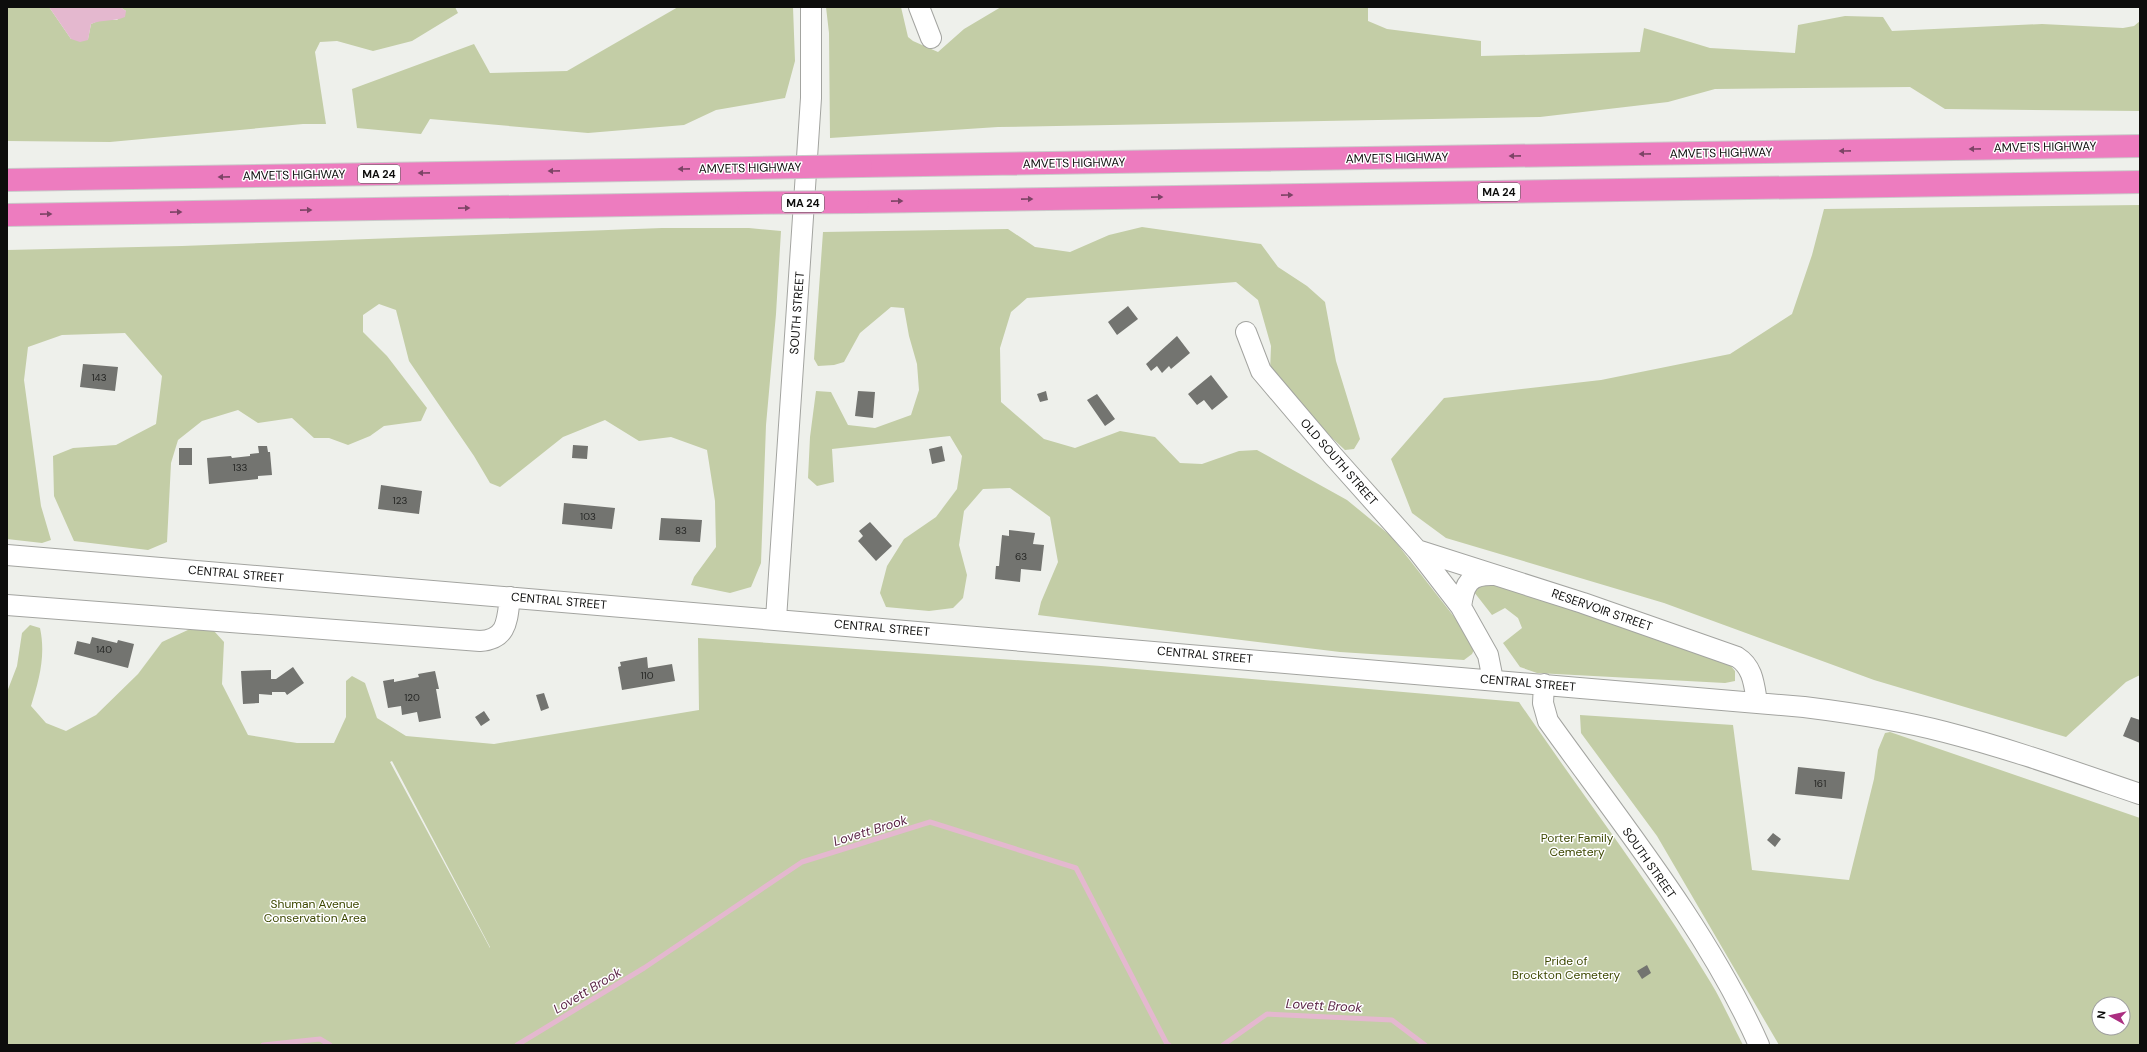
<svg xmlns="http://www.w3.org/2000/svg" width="2147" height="1052" font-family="'DM Sans',sans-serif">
<rect width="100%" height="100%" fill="#eef0eb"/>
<path fill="#c3cda6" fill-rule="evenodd" d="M7,7h42l22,32h17l3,-15 9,-4h17l9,-9 -6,-4h335l3,6 -46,28 -39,10 -36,-10 -17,1 -5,10 11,72h-23l-193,18 -103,-1z
M678,7h115l2,54 -10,37 -69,12 -32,15 -96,8 -158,-14 -9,15 -64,-6 -5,-39 122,-45 16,29 77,-2z
M826,7h75l7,30 5,4 25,11 26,-23 37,-22h367v14l19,8 94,12v15l159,-4 4,-24 66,20 85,5 3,-28 47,-9 38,1 9,14 150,-7 81,4 11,-2 6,-5v90l-195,-2 -35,-22 -195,2 -47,13 -128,15 -542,10 -168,11 -1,-105z
M2140,205v470l-14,7 -60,55 -192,-57 -210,-77 -218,-65 -34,-25 -21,-54 53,-61 157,-18 129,-26 62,-40 20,-59 12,-46z
M1142,227l119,17 17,23 29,19 18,16 11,59 24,78 -6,10 -9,1 -25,-23 -50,-55 1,-26 -13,-46 -22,-18 -209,16 -16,14 -11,36 1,54 43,37 31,9 45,-17 35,6 25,26 22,1 37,-13 18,-1 90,50 44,36 64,82 17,26 2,6 -2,4 -8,6 -124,-8 -302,-37 3,-13 17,-40 -8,-45 -40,-29 -27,1 -19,22 -5,34 8,30 -4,23 -10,10 -24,3 -43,-4 -6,-14 7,-27 17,-27 32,-22 21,-28 5,-33 -12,-20 -118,13 2,33 -17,4 -9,-8 2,-41 6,-46 15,1 17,33 27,3 36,-13 8,-25 -2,-26 -8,-28 -5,-28 -13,-1 -31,26 -16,29 -10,3 -16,1 -4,-7 9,-127 185,-3 27,18 35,5 39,-17z
M662,228h87l32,3 -5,83 -10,111 -5,138 -10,24 -21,6 -39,-8 3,-8 22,-30 -1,-46 -8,-51 -36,-13 -32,4 -34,-21 -42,17 -63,50 -10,-4 -16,-27 -65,-95 -13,-51 -17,-6 -16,11v17l24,24 40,52 -6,13 -37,5 -14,10 -22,9 -19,-7h-15l-22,-20 -34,5 -20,-13 -36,11 -24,19 -7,23 -4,79 -19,8 -74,-9 -20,-45 -1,-40 20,-8 43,-3 40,-21 6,-48 -37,-43 -63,2 -34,12 -4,33 17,126 10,34 -9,3 -35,-4v-289l175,-4z
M1481,585c25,-1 53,13 76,20 58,19 116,39 173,60l5,6v10l-10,2 -188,-10 -17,-6 -17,-24 19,-15 -4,-10 -13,-10 -13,7 -18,-23z
M30,625l10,3c6,28 -1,52 -9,78l15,17 20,8 30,-16 42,-41 24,-32 28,-13 24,2 10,11 -2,42 26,51 49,8h37l12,-26v-36l6,-5 13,7 12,35 29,18 88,8 205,-34 -1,-72 403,28 418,36c63,93 134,184 192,281 12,20 21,41 32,62h-1736v-353l10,-26 5,-33zM392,761l98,186v1l-100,-186z
M1580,715l153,10 19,145 97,10 25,-101 4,-29 7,-17 5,-1 250,86v227h-361l-122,-209 -76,-103zM2099,1004h24v24h-24z"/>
<path fill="#e4b8cf" d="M49,7h71l6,4 -1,6c-11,5 -23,2 -34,7l-3,16 -8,2 -9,-3z"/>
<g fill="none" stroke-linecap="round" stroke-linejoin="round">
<path stroke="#e4b8cf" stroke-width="5" d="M263,1045l57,-6 10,6
M517,1045l127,-77 158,-106 128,-40 146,46 91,176 2,1
M1223,1045l44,-31 125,6 33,25"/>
</g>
<path fill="#737470" d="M1128,306l10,13 -21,16 -9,-13z
M1177,336l13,17 -19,16 -2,-3 -7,7 -5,-7 -6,5 -5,-7z
M83,364l35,3 -3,24 -35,-4z
M1211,375l17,22 -16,13 -8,-10 -7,5 -9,-11z
M858,391l17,1 -2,26 -18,-2z
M1046,391l2,9 -8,2 -3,-8z
M1097,394l18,25 -10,7 -18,-26z
M573,445l15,1 -1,13 -15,-1z
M258,446h9l1,6h2l2,23 -14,1v3l-49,5 -2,-26 24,-2 1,2 18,-2v-2l9,-1z
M942,446l3,15 -13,3 -3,-15z
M179,448h13v17h-13z
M381,485l41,6 -3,23 -41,-5z
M564,503l51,5 -3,21 -50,-5z
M661,518l41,2 -2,22 -41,-2z
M870,522l22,24 -16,15 -18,-20 5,-5 -4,-5z
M1009,530l26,3 -2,11 11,1 -3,26 -20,-2 -1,13 -25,-3 1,-13h3l3,-31 7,1z
M92,637l25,6 1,-3 16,4 -6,24 -54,-14 3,-13 13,3z
M647,657l1,11 24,-4 3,17 -53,9 -4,-23 3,-1 -1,-4z
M293,667l11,16 -17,12 -2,-3h-13v3l-13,-1v9l-16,1 -2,-33 30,-1v9h5z
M435,671l4,18h-3l5,29 -22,4 -2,-10 -15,3 -1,-9 -13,2 -5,-27 11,-2v3l25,-5 -1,-3z
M544,693l5,15 -8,3 -5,-16z
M484,711l6,9 -9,6 -6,-9z
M2131,717l9,3v23l-17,-7z
M1798,767l47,5 -3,27 -47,-5z
M1773,833l8,6 -6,8 -8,-7z
M1647,965l4,8 -9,6 -5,-8z"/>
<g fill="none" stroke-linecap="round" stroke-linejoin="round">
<g stroke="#a3a4a0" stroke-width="22">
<path id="minor" d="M919,7l12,31
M1246,332l15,39 73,86 83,93 44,57 27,48 5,25
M1417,550l166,53 154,54c16,10 17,27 20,45
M7,555l1797,152c48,6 95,13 141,25 66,17 130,40 195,62
M7,605l473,36c28,-2 27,-21 30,-44
M1461,607c3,-23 8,-33 33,-32
M776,619l35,-521v-91
M1544,684l-1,19 5,18c73,102 160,209 211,324"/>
</g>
<g stroke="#cacaca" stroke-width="24">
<path id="highway" d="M861,166l1279,-20
M7,180l744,-12
M858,202l1282,-20
M7,215l741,-12"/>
</g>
<use href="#minor" stroke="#fff" stroke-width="20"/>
<use href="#highway" stroke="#ed7cbf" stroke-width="22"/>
<g stroke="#cacaca" stroke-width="24" stroke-linecap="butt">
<path id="highway-bridge" d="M751,168l110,-2
M748,203l110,-1"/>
</g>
<use href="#highway-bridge" stroke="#ed7cbf" stroke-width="22"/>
</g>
<defs><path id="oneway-solid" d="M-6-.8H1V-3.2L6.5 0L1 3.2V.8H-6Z"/></defs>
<g fill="#7d4466">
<use href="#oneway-solid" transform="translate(1975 149) rotate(179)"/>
<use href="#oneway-solid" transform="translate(1845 151) rotate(179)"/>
<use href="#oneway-solid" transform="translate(1645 154) rotate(179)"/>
<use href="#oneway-solid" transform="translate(1515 156) rotate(179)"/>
<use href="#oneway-solid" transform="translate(684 169) rotate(179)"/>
<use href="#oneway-solid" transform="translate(554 171) rotate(179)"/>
<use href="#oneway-solid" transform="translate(424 173) rotate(179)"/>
<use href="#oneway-solid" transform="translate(224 177) rotate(179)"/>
<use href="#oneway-solid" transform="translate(1287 195) rotate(-1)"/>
<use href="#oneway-solid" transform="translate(1157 197) rotate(-1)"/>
<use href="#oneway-solid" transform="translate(1027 199) rotate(-1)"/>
<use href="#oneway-solid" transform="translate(897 201) rotate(-1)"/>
<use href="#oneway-solid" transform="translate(464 208) rotate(-1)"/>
<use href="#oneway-solid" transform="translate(306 210) rotate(-1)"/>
<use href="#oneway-solid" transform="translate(176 212) rotate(-1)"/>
<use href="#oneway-solid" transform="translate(46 214) rotate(-1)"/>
</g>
<g text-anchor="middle" stroke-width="3" stroke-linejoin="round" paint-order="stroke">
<g font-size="10" fill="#262725">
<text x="99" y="381">143</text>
<text x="240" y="471">133</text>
<text x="400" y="504">123</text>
<text x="588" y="520">103</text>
<text x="681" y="534">83</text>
<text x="1021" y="560">63</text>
<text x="104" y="653">140</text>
<text x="647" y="679">110</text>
<text x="412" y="701">120</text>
<text x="1820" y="787">161</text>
</g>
<g fill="#fff" stroke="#565655" stroke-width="1">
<rect x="358" y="165" width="42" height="18" rx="3"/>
<rect x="1478" y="183" width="42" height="18" rx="3"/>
<rect x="782" y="194" width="42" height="18" rx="3"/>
</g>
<g font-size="11" font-weight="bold" fill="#0d0d0c">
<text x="379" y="178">MA 24</text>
<text x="1499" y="196">MA 24</text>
<text x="803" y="207">MA 24</text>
</g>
<g font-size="12" fill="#0d0d0c" stroke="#fff">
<text transform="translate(2045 147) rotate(-1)" y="4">AMVETS HIGHWAY</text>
<text transform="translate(1721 153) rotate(-1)" y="4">AMVETS HIGHWAY</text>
<text transform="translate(1397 158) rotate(-1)" y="4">AMVETS HIGHWAY</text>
<text transform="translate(1074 163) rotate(-1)" y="4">AMVETS HIGHWAY</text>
<text transform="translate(750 168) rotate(-1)" y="4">AMVETS HIGHWAY</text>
<text transform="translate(294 175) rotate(-1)" y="4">AMVETS HIGHWAY</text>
<text transform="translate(797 313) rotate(-86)" y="4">SOUTH STREET</text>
<text transform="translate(1339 462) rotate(49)" y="4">OLD SOUTH STREET</text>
<text transform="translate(236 574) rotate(5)" y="4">CENTRAL STREET</text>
<text transform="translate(559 601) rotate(5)" y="4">CENTRAL STREET</text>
<text transform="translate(1602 610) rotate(19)" y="4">RESERVOIR STREET</text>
<text transform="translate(882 628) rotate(5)" y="4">CENTRAL STREET</text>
<text transform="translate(1205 655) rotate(5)" y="4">CENTRAL STREET</text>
<text transform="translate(1528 683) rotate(5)" y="4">CENTRAL STREET</text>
<text transform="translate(1649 863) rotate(55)" y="4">SOUTH STREET</text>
</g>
<g font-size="12" fill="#3c4700" stroke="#fff">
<text x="1577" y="842">Porter Family<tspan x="1577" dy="14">Cemetery</tspan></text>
<text x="315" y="908">Shuman Avenue<tspan x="315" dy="14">Conservation Area</tspan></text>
<text x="1566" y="965">Pride of<tspan x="1566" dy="14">Brockton Cemetery</tspan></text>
</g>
<g font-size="13" font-style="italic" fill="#5c2647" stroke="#fff">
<text transform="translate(870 830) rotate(-17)" y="5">Lovett Brook</text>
<text transform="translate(587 990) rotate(-31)" y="5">Lovett Brook</text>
<text transform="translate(1324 1005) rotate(3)" y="5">Lovett Brook</text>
</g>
</g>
<rect width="2147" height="1052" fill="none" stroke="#0d0d0c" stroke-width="16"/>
<g transform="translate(2111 1016) rotate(278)"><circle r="19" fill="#ffffff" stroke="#9e9e9e"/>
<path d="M0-3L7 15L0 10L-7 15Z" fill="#ab2f81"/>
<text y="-6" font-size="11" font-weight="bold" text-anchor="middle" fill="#0d0d0c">N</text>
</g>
</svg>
